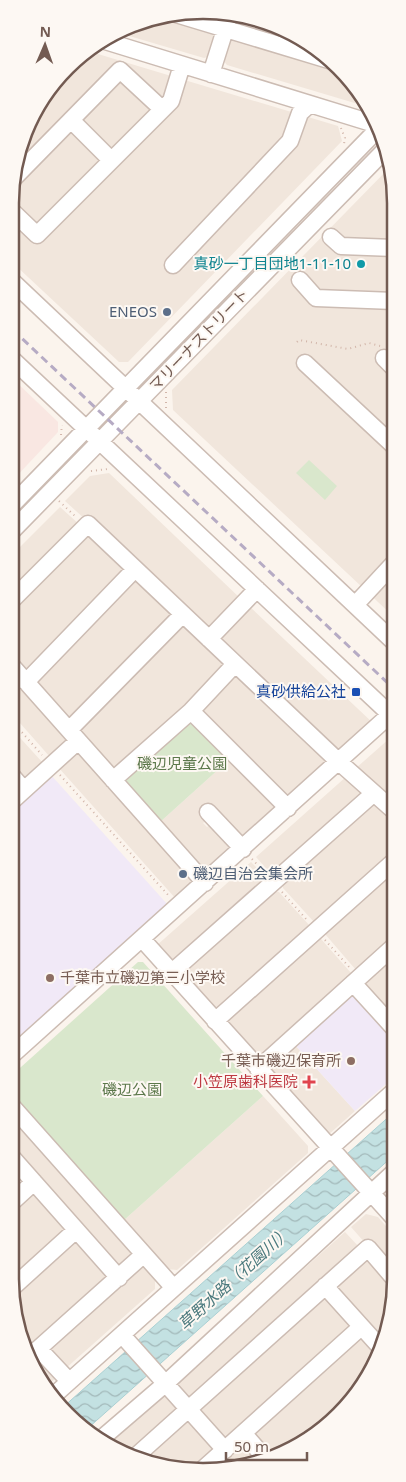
<svg xmlns="http://www.w3.org/2000/svg" width="406" height="1482" font-family="'Noto Sans','Noto Sans JP',sans-serif">
<defs>
<pattern id="water-waves" width="16" height="10" patternUnits="userSpaceOnUse" patternTransform="scale(1.25)"><rect width="16" height="10" fill="#c3e1e2"/><path d="M0 5q4-4 8 0t8 0" fill="none" stroke="#a3b9ba"/></pattern>
</defs>
<rect width="100%" height="100%" fill="#fbf4ed"/>
<path fill="#f1e6dc" d="M235,14l64,22 24,18 -89,-27z
M162,15l52,16 3,3 -6,22 -7,2 -85,-25z
M234,36l108,33 26,38 -141,-42 -4,-5 7,-22z
M88,51l250,75 4,15 -214,221h-9l-106,-99 1,-97 28,-70z
M391,166l3,12v439l-221,-207 -1,-20z
M109,473l132,126 -34,31 -142,-129 25,-25z
M60,507l20,18 -68,69v-39z
M85,533h6l35,33 -1,6 -96,100h-5l-12,-13v-51z
M133,578l5,1 35,32v7l-105,103 -33,-37z
M248,605l126,119 -36,29 -118,-111 -1,-6z
M180,623h6l40,38v6l-38,41 -71,62h-6l-32,-41z
M234,673l96,87 -44,39 -85,-85 -1,-6z
M12,674l58,64 -20,19 -38,-43z
M12,729l31,34v4l-20,13 -11,-13z
M390,738l3,3v62l-38,-34z
M76,751h5l115,128 -20,20 -118,-132z
M230,759l49,46 -33,35 -39,-20 -4,3 4,4 4,-3 23,21 -31,28 -44,-50z
M347,776l17,15 -93,83 -15,-17z
M372,802l21,14v40l-79,66 -31,-34v-5z
M251,862l16,16 -95,85 -16,-17z
M393,869v74l-37,27 -31,-36 1,-5z
M273,891l6,1 31,34 -96,85 -31,-34v-6z
M316,939h5l31,35 -1,6 -94,79 -31,-34v-6z
M393,955v65l-29,-33v-6z
M294,1044l61,67 -28,25 -58,-64v-6z
M263,1096l45,50v7l-131,117 -9,-1 -45,-48z
M14,1122l122,135 -18,12 -108,-121 1,-23z
M31,1191l37,41 -58,47v-69z
M366,1214l12,3 14,16v35l-26,-24 -15,-17z
M345,1232l15,16 -173,152 -13,-15z
M74,1239l36,36 -85,78 -12,-59z
M365,1257l6,1 21,24v34l-10,26 -47,-57z
M142,1265l13,14v10l-90,80 -16,-17 1,-6z
M323,1296l5,1 24,27v5l-129,112 -25,-29 1,-5z
M358,1337h6l14,15 -14,34 -48,48 -45,23 -19,-25z
M37,1358l21,18 -12,11 -15,-24z
M166,1392l13,13v7l-49,43 -12,-3 -11,-8z
M185,1419l6,1 25,32 -22,19 -4,1 -49,-14z
M241,1443l21,18 -9,4 -42,5z"/>
<path fill="#f9e7e2" d="M13,379l45,43v10l-45,48z"/>
<path fill="#f1e9f7" d="M51,775l117,130 -157,144 1,-241z
M351,993h5l37,41v44l-38,33 -61,-67z"/>
<path fill="#d9e7cc" d="M309,460l28,26 -12,14 -29,-27z
M188,719l42,40 -71,64 -37,-44z
M138,962h5l120,134 -140,125 -112,-126v-19z"/>
<path fill="url(#water-waves)" stroke="#aad0d3" d="M393,1113v43l-306,273 -26,-20z"/>
<g fill="none" stroke-linecap="round" stroke-linejoin="round">
<g stroke="#ccbcb3" stroke-width="19">
<path id="minor" d="M176,14l156,47
M102,40l276,85
M211,74l19,-60
M71,120l40,40
M14,178l106,-108 42,39
M14,213l23,22 134,-134 11,-36
M331,237l10,9 53,2
M173,265l117,-124 10,-28 10,-9
M300,280l16,18 78,3
M13,282l381,360
M384,358l10,10
M13,360l380,357
M305,363l89,83
M13,504l366,-376
M12,531l374,-382
M12,600l76,-76 251,238 54,48
M355,605l39,-42
M209,639l48,-50
M12,666l193,217
M26,682l109,-113
M191,711l97,97
M69,730l114,-116
M12,776l12,14
M113,780l78,-69 44,-47
M12,801l66,-60
M208,812l35,37
M142,939l251,278
M172,972l202,-179
M353,983l40,44
M215,1021l178,-159
M11,1056l382,-344
M258,1069l135,-122
M11,1105l162,182
M10,1155l109,123
M10,1204l24,-22
M325,1286l55,61
M12,1288l64,-58
M122,1335l103,115
M39,1349l30,32
M28,1358l115,-103
M52,1397l341,-305
M243,1433l23,26
M101,1439l64,-55 228,-211
M135,1457l233,-209 24,28
M202,1470l159,-143"/>
</g>
<path stroke="#d2b6aa" stroke-width="2" stroke-dasharray="1 4" stroke-linecap="butt" d="M89,49l5,2
M341,128l4,10 -1,6
M297,342l2,-2 49,9 21,-6 11,3
M166,392v16
M61,435l1,-10
M91,471l17,-2
M59,501l17,16
M12,550l7,-7
M12,721l30,34
M60,775l109,121
M252,859l12,13
M282,892l25,28
M325,940l25,28"/>
<use href="#minor" stroke="#fff" stroke-width="16"/>
<path stroke="#b6abc4" stroke-width="3" stroke-dasharray="8 5" stroke-linecap="butt" d="M13,330l380,358"/>
</g>
<circle fill="#0f9aa8" stroke="#fdf8f3" stroke-width="2" cx="361" cy="264" r="5"/>
<g fill="#5c6f8a" stroke="#fdf8f3" stroke-width="2">
<circle cx="167" cy="312" r="5"/>
<circle cx="183" cy="874" r="5"/>
</g>
<rect fill="#1a4fb4" stroke="#fdf8f3" stroke-width="2" x="351" y="687" width="10" height="10" rx="2.5"/>
<g fill="#8d6e63" stroke="#fdf8f3" stroke-width="2">
<circle cx="50" cy="978" r="5"/>
<circle cx="351" cy="1061" r="5"/>
</g>
<path fill="#e0444e" stroke="#fdf8f3" stroke-width="2" d="M306.5 1074.5h5v5h5v5h-5v5h-5v-5h-5v-5h5z"/>
<g text-anchor="middle" stroke-width="4" stroke-linejoin="round" paint-order="stroke">
<g font-size="15" fill="#0d838f" stroke="#fdf8f3" text-anchor="end">
<text x="351" y="269">真砂一丁目団地1-11-10</text>
</g>
<g font-size="15" fill="#4e5e75" stroke="#fdf8f3" text-anchor="end">
<text x="157" y="317">ENEOS</text>
<text x="193" y="879" text-anchor="start">磯辺自治会集会所</text>
</g>
<g font-size="15" fill="#735b52" stroke="#fdf8f3">
<text transform="translate(199 340) rotate(-46)" y="5">マリーナストリート</text>
</g>
<g font-size="15" fill="#164399" stroke="#fdf8f3" text-anchor="end">
<text x="346" y="697">真砂供給公社</text>
</g>
<g font-size="15" fill="#5c784b" stroke="#fdf8f3">
<text x="182" y="769">磯辺児童公園</text>
<text x="132" y="1095">磯辺公園</text>
</g>
<g font-size="15" fill="#785e54" stroke="#fdf8f3" text-anchor="start">
<text x="60" y="983">千葉市立磯辺第三小学校</text>
<text x="341" y="1066" text-anchor="end">千葉市磯辺保育所</text>
</g>
<g font-size="15" fill="#be3a42" stroke="#fdf8f3" text-anchor="end">
<text x="298" y="1087">小笠原歯科医院</text>
</g>
<g font-size="16" font-style="italic" fill="#4a797d" stroke="#fdf8f3">
<text transform="translate(234 1278) rotate(-42)" y="6">草野水路（花園川）</text>
</g>
</g>
<path d="M0 0H406V1482H0ZM203 19H203A184 184 0 0 1 387 203V1279A184 184 0 0 1 203 1463H203A184 184 0 0 1 19 1279V203A184 184 0 0 1 203 19Z" fill="#fdf8f3" fill-rule="evenodd"/>
<path fill="none" stroke="#735b52" stroke-width="2.5" d="M203 19H203A184 184 0 0 1 387 203V1279A184 184 0 0 1 203 1463H203A184 184 0 0 1 19 1279V203A184 184 0 0 1 203 19Z"/>
<g transform="translate(45 45) rotate(2)" stroke="#fdf8f3" stroke-width="4" paint-order="stroke">
<path d="M0-4L9 19L0 12L-9 19Z" fill="#735b52"/>
<text y="-8" font-size="14" font-weight="bold" text-anchor="middle" fill="#735b52">N</text>
</g>
<path d="M226 1452v8h81v-8" fill="none" stroke="#735b52" stroke-width="2.5"/>
<text x="234" y="1452" font-size="15" fill="#735b52" stroke="#fdf8f3" stroke-width="4" paint-order="stroke">50 m</text>
</svg>
